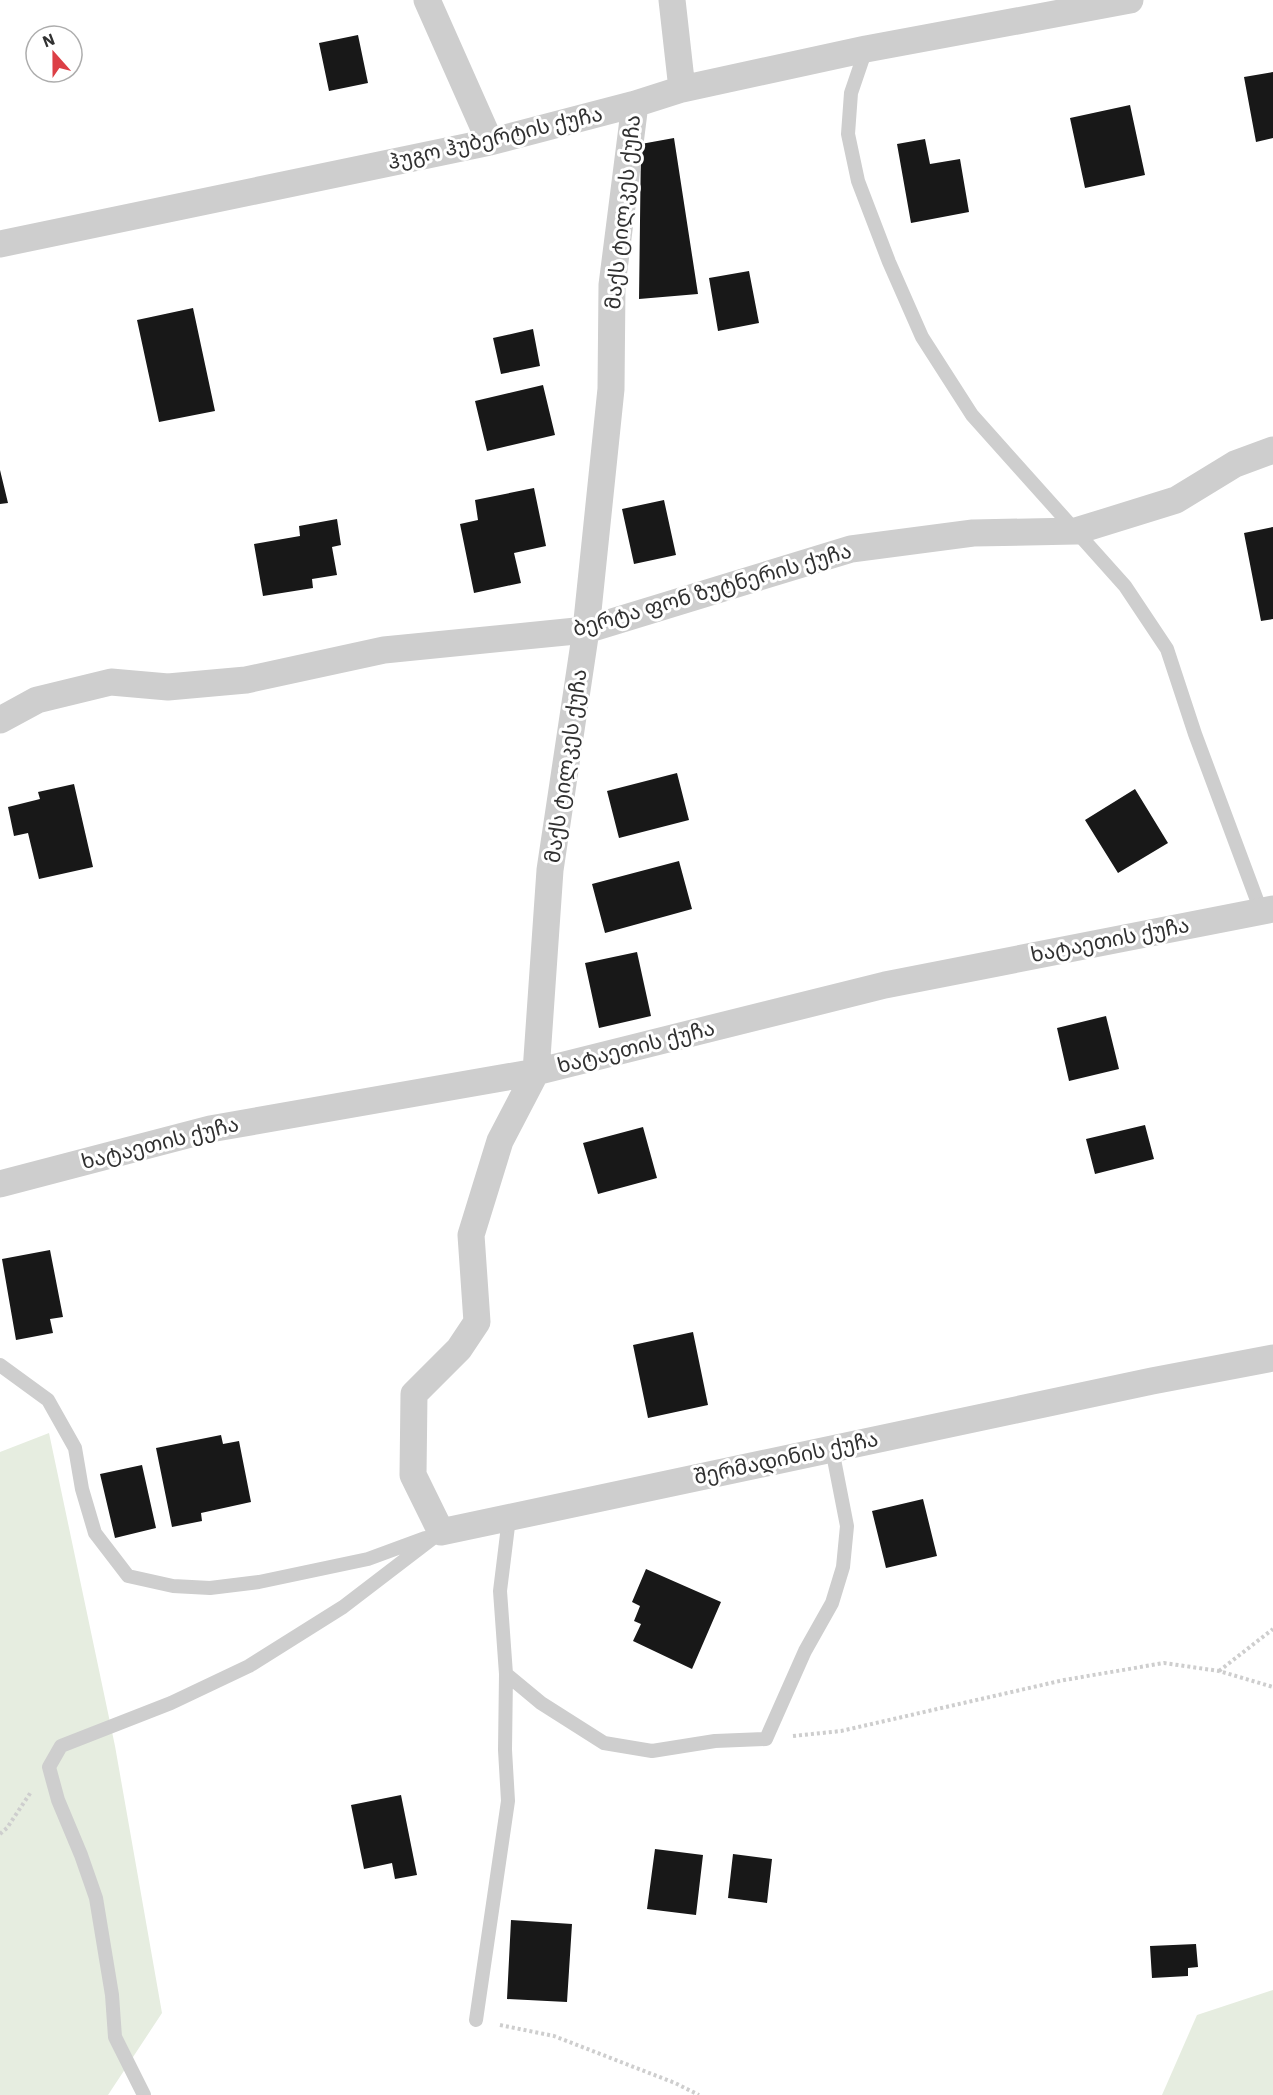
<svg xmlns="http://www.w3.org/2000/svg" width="1273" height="2095" font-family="'IBM Plex Sans','Noto Sans Georgian',sans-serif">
<rect width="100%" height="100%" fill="#fff"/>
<path fill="#e6ede0" d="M49,1433l66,313 47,267 -54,82h-108v-643z
M1273,1990v105h-111l35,-80z"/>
<path fill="#181818" d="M358,35l10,48 -39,8 -10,-48z
M1273,72v66l-17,4 -12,-65z
M1130,105l15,70 -60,13 -15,-70z
M674,138l24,156 -59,5 2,-155z
M925,139l5,25 30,-5 9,53 -58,11 -14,-79z
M749,271l10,52 -41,8 -9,-53z
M193,308l22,103 -56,11 -22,-102z
M533,329l7,37 -39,8 -8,-36z
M543,385l12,50 -68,16 -12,-50z
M0,470l8,33 -8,1z
M534,488l12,58 -32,7 7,30 -47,10 -14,-69 18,-4 -3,-20z
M664,500l12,55 -42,9 -12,-55z
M337,519l4,26 -9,2 5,28 -25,4 1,9 -50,8 -9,-52 46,-8 -1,-10z
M1273,527v92l-12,2 -17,-88z
M677,773l12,47 -70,18 -12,-47z
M74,784l19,83 -54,12 -11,-46 -14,3 -6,-29 32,-8 -2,-7z
M1135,789l33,54 -50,30 -33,-53z
M679,861l13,48 -87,24 -13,-49z
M637,952l14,64 -52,12 -14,-65z
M1106,1016l13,53 -50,12 -12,-53z
M1145,1125l9,34 -59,15 -9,-35z
M643,1127l14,51 -59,16 -15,-51z
M50,1250l13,67 -13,2 3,14 -37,7 -14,-81z
M693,1332l15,73 -60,13 -15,-73z
M221,1435l2,9 16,-3 12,61 -50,11 1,8 -30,6 -16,-79z
M142,1465l14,63 -41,10 -15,-64z
M923,1499l14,57 -51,12 -14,-57z
M646,1569l75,33 -29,67 -59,-28 8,-17 -7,-3 6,-15 -8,-4z
M401,1795l16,80 -22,4 -3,-16 -28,6 -13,-64z
M655,1849l48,6 -7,60 -49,-6z
M733,1854l39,5 -5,44 -39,-5z
M511,1920l61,4 -5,78 -60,-3z
M1196,1944l2,23 -10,1v8l-36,2 -2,-32z"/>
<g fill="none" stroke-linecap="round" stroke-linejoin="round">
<path stroke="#cecece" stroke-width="4" stroke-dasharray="3 3" stroke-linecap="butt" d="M1219,1671l54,-42
M793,1736l48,-5 223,-51 100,-17 55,8 54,16
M0,1834l7,-6 24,-36
M500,2025l54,11 121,47 24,12"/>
<path stroke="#cecece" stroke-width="14" d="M866,49l-15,44 -3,41 10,47 31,81 33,75 50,78 153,171 42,63 28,85 66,177
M0,1365l48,35 27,48 7,41 13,44 33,43 45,10 37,2 49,-6 109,-23 57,-21
M509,1518l-9,73 6,83 35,29 63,40 48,8 63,-10 51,-2 39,-88 27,-48 11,-36 4,-41 -15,-77
M476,2020l32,-219 -3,-51 1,-76
M144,2095l-29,-58 -3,-42 -16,-97 -15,-43 -23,-55 -9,-33 12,-21 110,-43 78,-37 94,-59 98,-75"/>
<path stroke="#cecece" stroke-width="27" d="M427,0l63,142
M672,0l10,89
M635,104l-23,181 -1,104 -25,241 -36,240 -14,202 -36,69 -29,94 6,87 -18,27 -45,45 -1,81 28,57 711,-151 121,-23
M0,244l490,-102 145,-38 47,-15 184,-40 264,-49
M0,720l37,-20 74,-18 57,5 78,-7 138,-30 202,-20 265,-81 122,-16 103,-2 100,-31 59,-36 38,-14
M0,1184l210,-55 326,-57 349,-87 388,-76"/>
</g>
<g text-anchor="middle" stroke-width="6" stroke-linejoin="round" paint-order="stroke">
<g font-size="21" fill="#313131" stroke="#fff">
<text transform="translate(495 138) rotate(-13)" y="7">ჰუგო ჰუბერტის ქუჩა</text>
<text transform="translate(623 212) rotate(-84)" y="7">მაქს ტილკეს ქუჩა</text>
<text transform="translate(712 590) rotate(-16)" y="7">ბერტა ფონ ზუტნერის ქუჩა</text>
<text transform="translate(566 766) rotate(-82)" y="7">მაქს ტილკეს ქუჩა</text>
<text transform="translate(1110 940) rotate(-11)" y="7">ხატაეთის ქუჩა</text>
<text transform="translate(636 1047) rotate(-14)" y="7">ხატაეთის ქუჩა</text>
<text transform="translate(160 1143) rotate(-14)" y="7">ხატაეთის ქუჩა</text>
<text transform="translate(786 1458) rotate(-12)" y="7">შერმადინის ქუჩა</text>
</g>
</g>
<g transform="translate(54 54) rotate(339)"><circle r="28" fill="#ffffff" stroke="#adadad" stroke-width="1.5"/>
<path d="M0-4.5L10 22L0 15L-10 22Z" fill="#dc3f46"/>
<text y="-9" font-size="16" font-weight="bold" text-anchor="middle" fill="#313131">N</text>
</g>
</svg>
